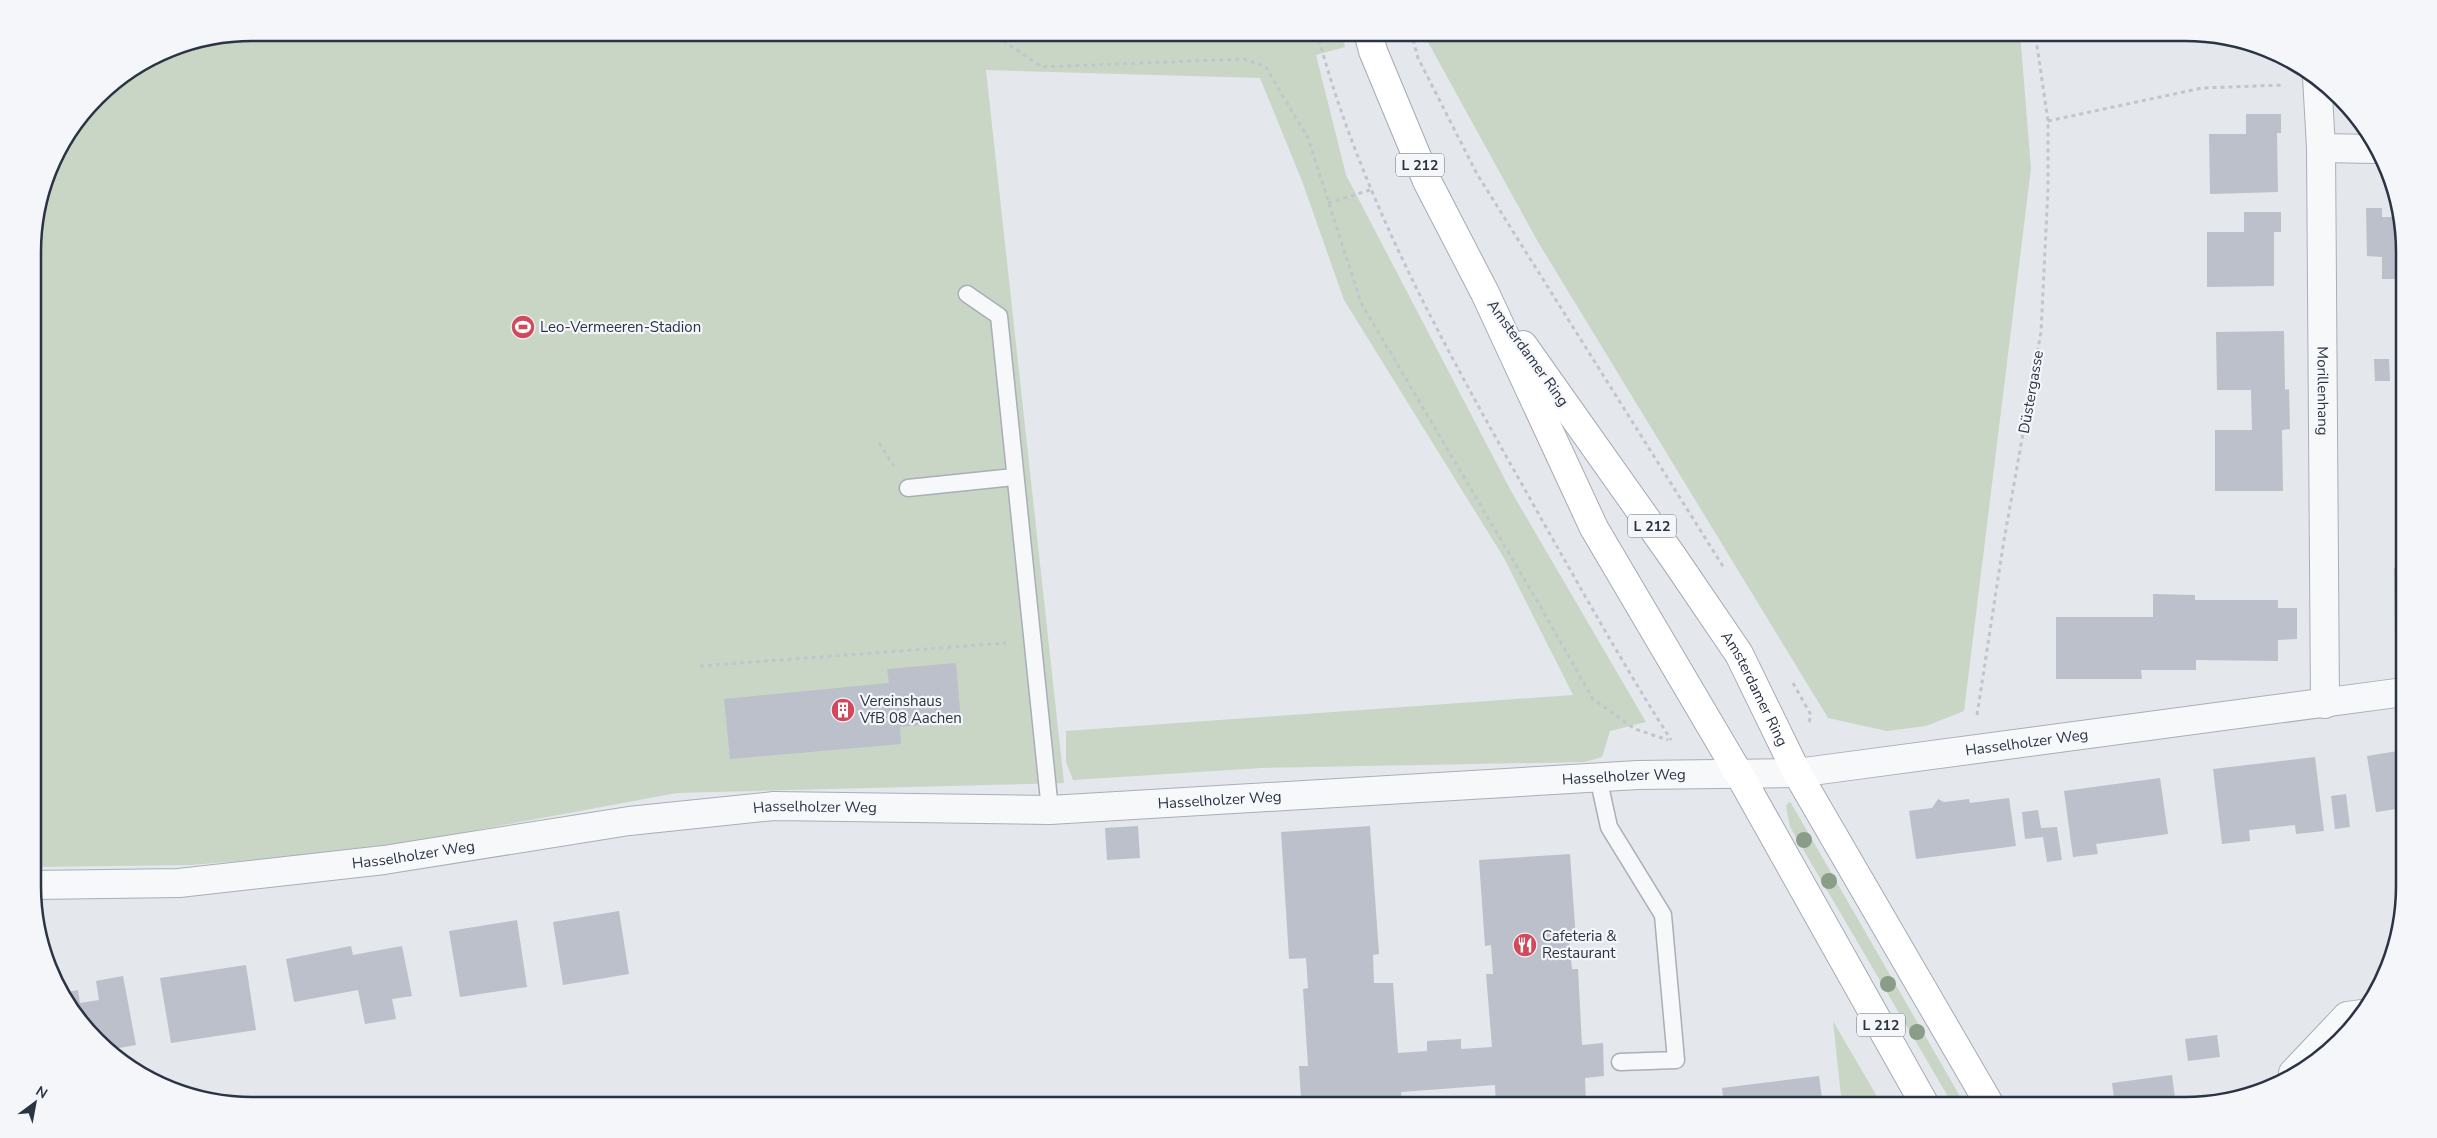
<svg xmlns="http://www.w3.org/2000/svg" width="2437" height="1138" font-family="'Nunito Sans',sans-serif">
<rect width="100%" height="100%" fill="#e4e7ec"/>
<path fill="#c9d6c5" d="M252,33h1090l3,14 -29,8 30,120 165,316 135,231 -36,9 -8,26 -17,5 -324,6 -188,12 -7,-18v-31l507,-36 -69,-137 -160,-258 -42,-119 -42,-103 -274,-8 78,713 -387,10 -309,57 -176,15 -158,2 -1,-629 22,-83 52,-68 61,-38z
M1423,33h597l11,135 -67,543 -38,15 -39,5 -59,-13 -290,-476z
M1789,802l2,1 174,302h-12l-163,-278 -4,-21z
M1833,1021l49,84h-40z"/>
<path fill="#bbc0ca" d="M2246,114h35v19h-4l1,59 -68,2 -1,-60h37z
M2366,208h16v9h19l2,62h-21v-22l-15,-1z
M2244,212h37v20h-7v54l-67,1v-55h37z
M2284,331l1,59 4,-1 1,40 -8,1 1,61h-68v-61h37l-1,-40h-34l-1,-58z
M2374,359h15l1,22h-15z
M2394,568h10v64h-9z
M2153,594l42,1v5h83v8h19v31l-19,1v21l-82,-1v10h-55l1,9h-86v-62h97z
M956,663l5,58 -61,6 1,17 -171,15 -6,-60 165,-16 -2,-14z
M2404,750v58l-28,4 -9,-56z
M2315,757l9,74 -28,3 -1,-9 -46,5 1,11 -28,3 -9,-75z
M2160,778l8,56 -72,10 2,10 -25,3 -9,-66z
M2346,794l4,33 -15,2 -4,-33z
M2009,798l7,48 -100,13 -7,-48 23,-3 6,-9 6,3 25,-3 1,4z
M2038,810l3,18 16,-1 5,33 -15,2 -4,-25 -18,2 -3,-27z
M1138,826l2,32 -33,2 -2,-32z
M1370,826l9,128 -6,1 1,28h19l5,70 29,-2v-10l34,-2v10l31,-2 -6,-73h7l-2,-29 -6,1 -6,-86 91,-6 6,86 -7,1 3,28h6l4,76 21,-2 1,33 -19,2 1,27h-90l-1,-20 -94,7 1,13h-91v-7h-10l-2,-32h9l-5,-77 5,-1 -2,-30 -17,1 -8,-127z
M619,911l10,63 -66,11 -10,-63z
M517,920l10,67 -67,10 -11,-66z
M351,946l2,9 49,-9 10,50 -20,3 4,20 -31,5 -7,-34 -64,12 -8,-43z
M246,965l10,65 -85,13 -11,-65z
M123,976l13,69 -28,5 -30,-31 -15,-26 15,-3 2,13 19,-3 -3,-19z
M2217,1035l3,22 -32,4 -3,-22z
M2172,1075l4,30h-61l-3,-22z
M1819,1076l4,29h-99l-2,-17z"/>
<g fill="none" stroke-linecap="round" stroke-linejoin="round">
<g stroke="#a9aeb7" stroke-width="19">
<path id="lane" d="M967,294l32,22 51,494
M908,488l106,-11
M1598,777l11,50 54,88 13,145 -56,2"/>
</g>
<g stroke="#a9aeb7" stroke-width="30">
<g id="street">
<path id="s1" d="M2317,77l4,71 4,556"/>
<path d="M2321,148l55,1"/>
<path id="s2" d="M34,885l145,-2 205,-23 245,-39 145,-15 276,4 588,-35 159,-2 607,-81"/>
<path d="M2293,1073l54,-57 15,-2"/>
</g>
</g>
<g stroke="#a3abb8" stroke-width="30">
<g id="primary">
<path d="M1368,32l5,19 54,130 58,112 109,235 145,246 186,331"/>
<path id="s3" d="M1523,345l150,212 66,97 58,119 193,332"/>
</g>
</g>
<path stroke="#c2c5cb" stroke-width="3" stroke-dasharray="4 4" stroke-linecap="butt" d="M990,32l52,35 202,-8 21,7 43,72 53,165 175,296 57,100 42,30 33,11
M1317,32c43,163 125,310 207,456 48,85 95,170 147,252
M1411,32l7,26 59,116 247,394
M2048,121l154,-33 82,-3
M1328,203l42,-13
M879,443l15,23
M700,666l306,-23
M1793,683l18,32 -2,7
M1977,715l26,-169 38,-214 7,-143v-68l-13,-89"/>
<use href="#lane" stroke="#f7f8fa" stroke-width="16"/>
<use href="#street" stroke="#f7f8fa" stroke-width="28"/>
<use href="#primary" stroke="#fff" stroke-width="28"/>
</g>
<g fill="#899d89">
<circle cx="1804" cy="840" r="8"/>
<circle cx="1829" cy="881" r="8"/>
<circle cx="1888" cy="984" r="8"/>
<circle cx="1917" cy="1032" r="8"/>
</g>
<defs>
<g id="stadium-disc" transform="scale(1.25)"><circle r="9.5" fill="#d1495b" stroke="#f4f6f9"/><path d="M0-5a6.5 5 0 1 0 0 10a6.5 5 0 1 0 0-10ZM-3.5-1.8h7v3.6h-7Z" fill="#fff"/></g>
<g id="building-disc" transform="scale(1.25)"><circle r="9.5" fill="#d1495b" stroke="#f4f6f9"/><path d="M-4-6H4V6H1V3H-1V6H-4ZM-2.5-4.3h1.7v1.8h-1.7ZM.8-4.3h1.7v1.8H.8ZM-2.5-1h1.7V.8h-1.7ZM.8-1h1.7V.8H.8Z" fill="#fff"/></g>
<g id="restaurant-disc" transform="scale(1.25)"><circle r="9.5" fill="#d1495b" stroke="#f4f6f9"/><path d="M-5-6h1v4h1v-4h1v4h1v-4h1v5L-1.5 .5V6h-2V.5L-5-1ZM5-6V6H3V1.5H1.5Q1.5-4 5-6Z" fill="#fff"/></g>
</defs>
<g fill-rule="evenodd">
<use href="#stadium-disc" x="523" y="327"/>
<use href="#building-disc" x="843" y="710"/>
<use href="#restaurant-disc" x="1525" y="945"/>
</g>
<g text-anchor="middle" stroke-width="4.5" stroke-linejoin="round" paint-order="stroke">
<g fill="#f4f6f9" stroke="#676e7b" stroke-width="1">
<rect x="1396" y="153.5" width="48" height="23" rx="4"/>
<rect x="1628" y="514.5" width="48" height="23" rx="4"/>
<rect x="1857" y="1013.5" width="48" height="23" rx="4"/>
</g>
<g font-size="14" font-weight="bold" fill="#2b3445">
<text x="1420" y="170">L 212</text>
<text x="1652" y="531">L 212</text>
<text x="1881" y="1030">L 212</text>
</g>
<g font-size="15" fill="#2b3445" stroke="#f4f6f9" text-anchor="start">
<text x="540" y="332">Leo-Vermeeren-Stadion</text>
<text x="860" y="706">Vereinshaus<tspan x="860" dy="17">VfB 08 Aachen</tspan></text>
<text x="1542" y="941">Cafeteria &amp;<tspan x="1542" dy="17">Restaurant</tspan></text>
</g>
<g font-size="15" fill="#2b3445" stroke="#f4f6f9">
<text transform="translate(1528 353) rotate(54)" y="5">Amsterdamer Ring</text>
<text dy="5" stroke="none"><textPath href="#s1" startOffset="314">Morillenhang</textPath></text>
<text transform="translate(2031 392) rotate(-80)" y="5">Düstergasse</text>
<text dy="5" stroke="none"><textPath href="#s3" startOffset="415">Amsterdamer Ring</textPath></text>
<text dy="5" stroke="none"><textPath href="#s2" startOffset="2001">Hasselholzer Weg</textPath></text>
<text dy="5" stroke="none"><textPath href="#s2" startOffset="1596">Hasselholzer Weg</textPath></text>
<text dy="5" stroke="none"><textPath href="#s2" startOffset="1191">Hasselholzer Weg</textPath></text>
<text dy="5" stroke="none"><textPath href="#s2" startOffset="786">Hasselholzer Weg</textPath></text>
<text dy="5" stroke="none"><textPath href="#s2" startOffset="381">Hasselholzer Weg</textPath></text>
</g>
</g>
<path d="M0 0H2437V1138H0ZM252 41H2185A211 211 0 0 1 2396 252V886A211 211 0 0 1 2185 1097H252A211 211 0 0 1 41 886V252A211 211 0 0 1 252 41Z" fill="#f4f6f9" fill-rule="evenodd"/>
<path fill="none" stroke="#2b3445" stroke-width="2.5" d="M252 41H2185A211 211 0 0 1 2396 252V886A211 211 0 0 1 2185 1097H252A211 211 0 0 1 41 886V252A211 211 0 0 1 252 41Z"/>
<g transform="translate(35 1103) rotate(32)" stroke="#f4f6f9" stroke-width="4" paint-order="stroke">
<path d="M0-4L9 19L0 12L-9 19Z" fill="#2b3445"/>
<text y="-8" font-size="14" font-weight="bold" text-anchor="middle" fill="#2b3445">N</text>
</g>
</svg>
